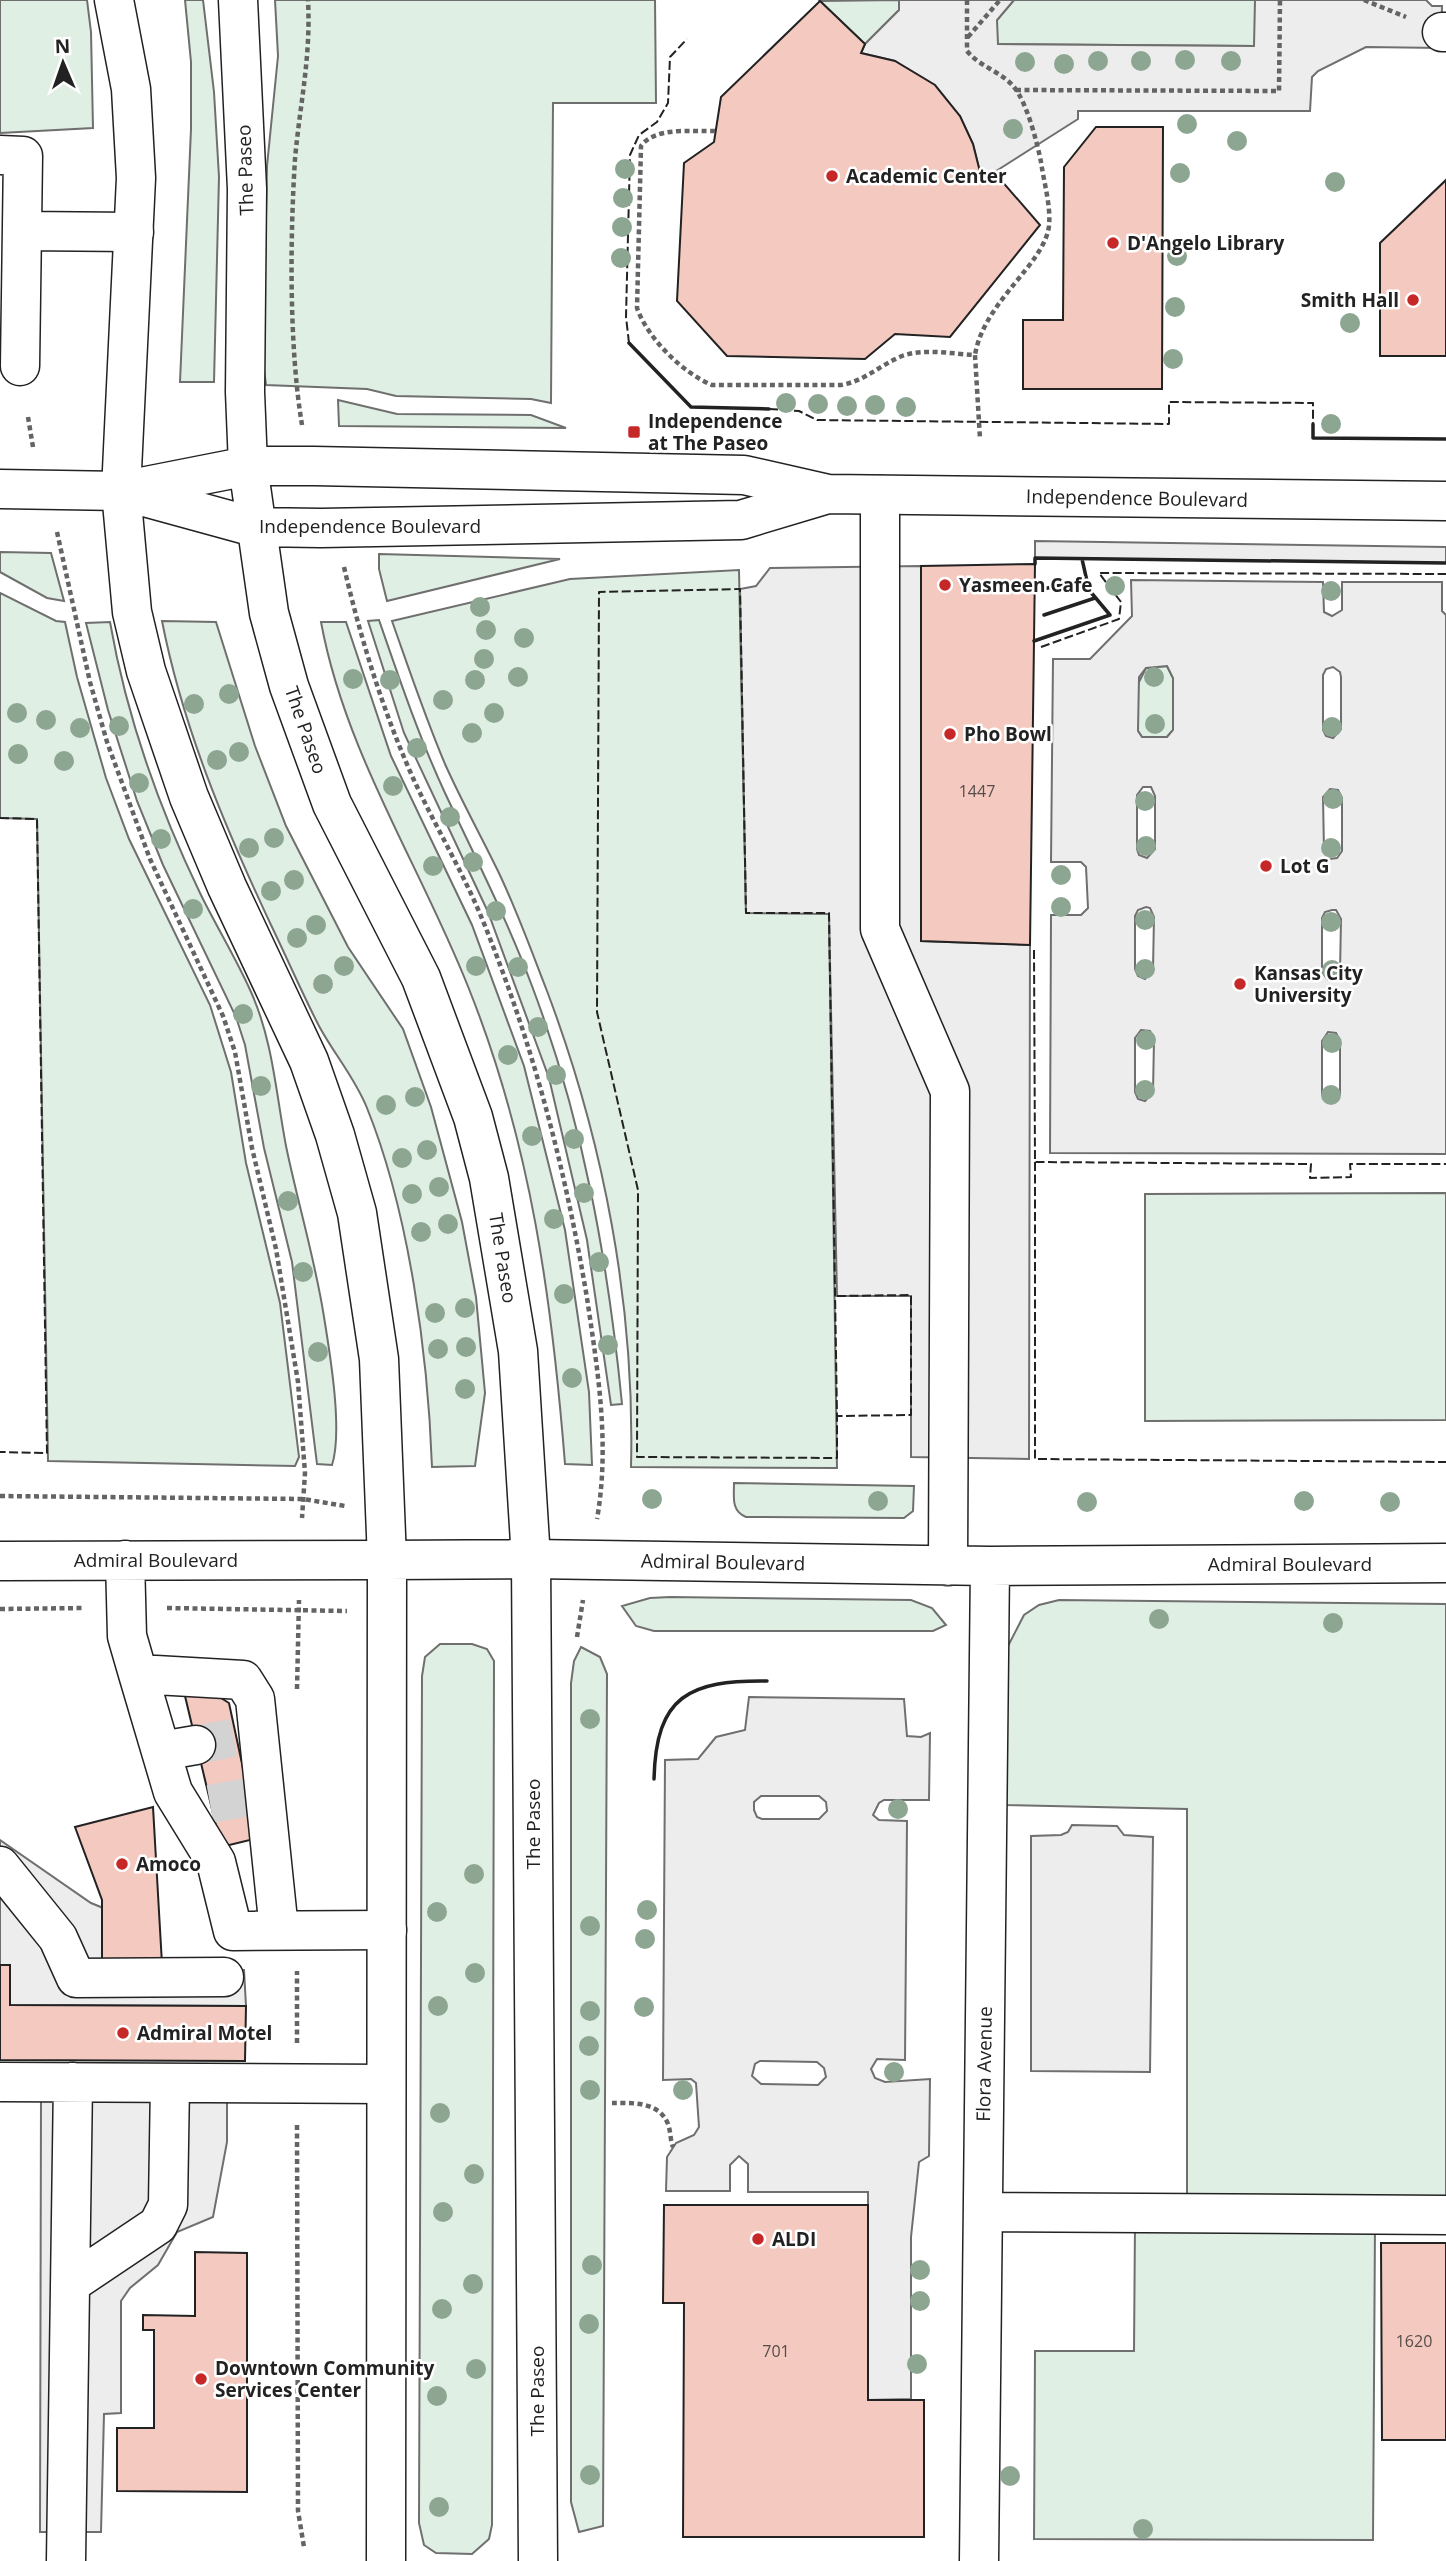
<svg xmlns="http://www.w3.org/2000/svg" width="1446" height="2561" font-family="'Open Sans',sans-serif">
<rect width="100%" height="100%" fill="#fff"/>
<path fill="#e0efe3" stroke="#6f6f6f" stroke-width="2" d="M0,0h87l4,32 2,96 -93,5z
M185,0h18l11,92 5,85 -5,205h-34l11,-253v-67z
M275,0h380l1,103h-103l-2,300 -20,-4 -135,-3 -29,-7 -101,-4 -3,-24 4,-195 11,-110z
M899,0v10l-34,34 -45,-43z
M1014,0h241v46l-258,-2v-24z
M338,400l59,14 134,1 35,13 -227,-2z
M0,552l51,1 13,48 -17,-3 -47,-26z
M379,554l181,5 -173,42 -8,-32z
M739,570l7,342 83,1 8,555 -206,-1c4,-161 -27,-325 -84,-476 -16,-41 -31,-83 -50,-122 -17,-35 -36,-69 -52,-105 -20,-47 -36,-95 -53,-143l178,-42z
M0,593l56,28 9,1 12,55 29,101 23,61 81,166 21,67 15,91 34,140 19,154 -4,9 -247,-5 -11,-642 -37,-1z
M379,620c20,58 40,117 66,173 30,64 62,126 87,193 51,135 76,275 90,418l-11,1 -24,-165 -38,-162 -61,-166 -84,-179 -36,-112z
M162,621l54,1 39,124 31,80 62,121 55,82 28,78 31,115 14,75 9,96 -10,73 -43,1c-4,-113 -23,-255 -65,-359 -12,-30 -33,-54 -48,-82 -17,-33 -32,-68 -48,-101 -46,-98 -88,-197 -109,-304z
M110,622c16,92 49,186 90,271 16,33 36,65 51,99 22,49 25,102 35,154 12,58 29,113 38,171 6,37 19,114 8,148l-15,-1 -25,-202 -28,-114 -19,-103 -9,-28 -73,-152 -26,-64 -29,-91 -22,-87z
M321,622h25l45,134 81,169 52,141 41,164 24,162 3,73 -27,-1c-13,-164 -34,-320 -96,-475 -48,-122 -124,-236 -148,-367z
M1167,666l6,12v52l-6,7h-25l-4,-6v-47l8,-16z
M1446,1193v227l-301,1v-227z
M734,1483l180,3 -1,25 -9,7 -158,-1c-15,-6 -12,-20 -12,-34z
M670,1597l241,3 21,8 14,17 -13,6h-279l-18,-5 -14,-20 28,-8z
M1059,1600l387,4v598l-259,-3v-390l-183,-4 4,-159 16,-31 15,-10z
M440,1644h32l15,5 7,12 -2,864 -3,14 -17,15 -36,-1 -12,-8 -5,-22 3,-847 3,-19z
M581,1647l19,10 7,17 -4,852 -24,6 -8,-30v-819l3,-22z
M1135,2223l240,1 -2,316 -339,-1 1,-188h99z"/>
<path fill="#ededed" stroke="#6f6f6f" stroke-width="2" fill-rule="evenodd" d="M899,0h115l-17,20 1,24 256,2 1,-46h171l6,6h10l-1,42 -75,-1 -48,24 -6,6 -2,34h-232v8l-96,61 -9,-36 -13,-28 -65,-55 -34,-8 4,-9 34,-34z
M1035,541l411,6v16l-411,-5z
M921,566v375l109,4 -1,514 -118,-2v-161h-74l-8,-382 -83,-1 -6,-324 16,-3 14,-18z
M1131,580l192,2 1,30 8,4 10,-6v-28h100v29l4,4v539l-396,-1 1,-238h30l7,-7 -2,-41 -5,-5h-30l2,-203h37l42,-43zM1167,666l6,12v52l-6,7h-25l-4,-6 1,-54 7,-9zM1333,667l7,5 1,5v52l-8,9 -7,-2 -3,-6v-55l3,-6zM1143,787h8l4,9v53l-8,9 -8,-3 -2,-6v-54zM1330,789l8,1 4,8v53l-5,7 -7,1 -6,-8 -1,-54zM1146,907l4,1 4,9 -1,52 -8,10 -7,-3 -3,-7v-53l3,-6zM1332,910h4l5,9 -1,53 -5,7 -7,1 -6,-8v-54l3,-6zM1141,1030l9,1 4,8 -1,53 -8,9 -7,-2 -3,-7v-54zM1328,1032l8,1 4,8v53l-8,9 -7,-2 -3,-7v-53z
M749,1697l155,2 3,37 14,1 9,-4 -1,67h-45l-5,3 -6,12 6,5 28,1 -2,239 -28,-1 -6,10 4,9 10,4 45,-3 -1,77 -10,6 -8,75v162l-43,1v-208h-120v-28l-9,-8 -9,9v26h-64l1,-34 9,-14 18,-8 5,-8 -3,-44 -5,-4 -28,1 2,-320 33,-1 18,-22 29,-7zM761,1796h58l7,6 1,9 -8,8h-57l-5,-2 -3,-7v-8zM760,2061l57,1 7,6 2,9 -8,8 -57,-1 -9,-8 3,-12z
M1072,1825l45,1 7,9 29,2 -3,235 -119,-1v-235l30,-1 7,-3z
M0,1840l91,63 22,9v57l131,1 2,36 -236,-1v-40h-10z
M41,2096l186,1v45l-14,75 -36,15 -19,33 -28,23 -9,13v112l-17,1 -3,118h-61z"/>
<path fill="#f3c9c0" stroke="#222" stroke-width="2" d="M820,1l45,43 -4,9 34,8 40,24 25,31 13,28 9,36 12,-8 46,53 -90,112 -55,-3 -30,25 -138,-3 -50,-55 7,-138 30,-21 7,-45z
M1096,127h67l-1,262h-139v-69h40l1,-153z
M1446,180v176h-66v-113z
M1035,564l-5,381 -109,-4v-375z
M213,1693l16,10 29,135 -37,9 -36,-151z
M153,1807l9,157 -60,2v-66l-27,-73z
M0,1965h10v40l236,1 -1,55 -245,-1z
M664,2205h204v195h56v137h-241l1,-234h-21z
M1381,2243h65v197h-64z
M195,2252l52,1v239l-130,-1v-63h37v-98h-11v-15l52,1z"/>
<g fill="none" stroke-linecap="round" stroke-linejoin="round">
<path stroke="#d3d3d3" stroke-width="38" stroke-dasharray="38 19" stroke-linecap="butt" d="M196,1745l41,-8
M210,1804l39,-7"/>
<g stroke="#222" stroke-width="41">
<path id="minor" d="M1442,32h4
M0,155l23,1 -3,210
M22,231l112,1
M880,495v434l70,162 -2,475
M531,1559l459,7 456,-3
M125,1560l2,76 11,38 35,118 43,70 17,69 154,-1
M0,1561l387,-1
M138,1674l105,6 12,19 24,231
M161,1751l35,-6
M0,1866l58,72 18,40 148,-1
M0,2082l386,2
M983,2212l463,3
M70,2284l88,-59 10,-20 2,-122
M66,2561l7,-479
M979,2561l11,-995"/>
</g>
<g stroke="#222" stroke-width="41">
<path id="major" d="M114,0l17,89 5,89 -15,313 11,121 14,59 43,126 38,90 82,174 26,74 22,78 22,146 8,201 -1,1001
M238,0l9,189 -2,203 3,74 21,147 20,73 43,118 89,174 52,139 16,61 29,173 13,208 7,1002
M0,489l121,2 127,-25h66l430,9 84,19 618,7
M130,493l124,34 67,1 420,-8 83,-25
M387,1560l144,-1"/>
</g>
<path stroke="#646464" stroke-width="4.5" stroke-dasharray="5 3.5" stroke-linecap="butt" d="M967,0v51c13,16 35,21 47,36 13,16 23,55 27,75 3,21 10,44 8,64 -5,39 -65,75 -74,129
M1364,0l42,17
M968,37l32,-37
M1016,90l263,1 1,-91
M715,131c-22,1 -59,-5 -74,15l-4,162c11,31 46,65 75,77h129c24,-4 39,-20 61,-29 22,-8 51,-2 73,-1l5,84
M28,417l5,30
M302,425c-13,-78 -12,-187 -7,-266 5,-56 16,-101 13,-159
M57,532l33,150 17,60 43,117 73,157 12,36 17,96 24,101 22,133 7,91 -3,45
M344,567c17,73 39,144 69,211 22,48 50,94 70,143 50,123 82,246 104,377 11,74 23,147 10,221
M0,1496l303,3 42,7
M167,1608l180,3
M0,1609l84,-1
M577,1637l6,-37
M297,1689l2,-89
M297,2043v-72
M612,2103c20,0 47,-2 56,21 3,8 2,16 5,23
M297,2125l1,386 6,36"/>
<use href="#minor" stroke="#fff" stroke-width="38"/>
<use href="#major" stroke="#fff" stroke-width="38"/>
<path stroke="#222" stroke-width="2" stroke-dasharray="9 3.5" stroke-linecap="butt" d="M629,343l-3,-26 4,-162 9,-20 18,-13 11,-19 2,-46 17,-18
M769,409l30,2 18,9 352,4v-22l144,1v21
M1041,647l78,-28 2,-17 -22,-29 347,1
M0,818l37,1 10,634 -47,-1
M1034,950l1,212 276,2 -1,14 41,-1 -1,-13h96
M1035,1162v297l411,3
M837,1296l74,-1v120l-74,1 -8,-503h-83l-6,-324 -141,3 -2,420 41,178 -1,267 200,1v-42"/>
<path stroke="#222" stroke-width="3.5" d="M629,343l62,64 78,2
M1313,424v14l133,1
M1035,564v-6l411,5
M1043,589l42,-9
M1044,615l51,-17
M1034,641l76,-26 -21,-25 -7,-31
M654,1779c2,-83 35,-99 113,-98"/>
</g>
<g fill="#8da692">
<circle cx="1185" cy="60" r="10"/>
<circle cx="1098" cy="61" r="10"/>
<circle cx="1141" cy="61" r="10"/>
<circle cx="1231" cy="61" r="10"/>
<circle cx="1025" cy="62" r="10"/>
<circle cx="1064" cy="64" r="10"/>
<circle cx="1187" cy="124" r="10"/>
<circle cx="1013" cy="129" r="10"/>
<circle cx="1237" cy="141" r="10"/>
<circle cx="625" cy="169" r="10"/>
<circle cx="1180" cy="173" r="10"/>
<circle cx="1335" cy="182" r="10"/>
<circle cx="623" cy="198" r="10"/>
<circle cx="622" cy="227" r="10"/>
<circle cx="1177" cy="256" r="10"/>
<circle cx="621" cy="258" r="10"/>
<circle cx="1175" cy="307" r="10"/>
<circle cx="1350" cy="323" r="10"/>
<circle cx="1173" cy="359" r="10"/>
<circle cx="786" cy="403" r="10"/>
<circle cx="818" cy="404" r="10"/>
<circle cx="875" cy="405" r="10"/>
<circle cx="847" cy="406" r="10"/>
<circle cx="906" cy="407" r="10"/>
<circle cx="1331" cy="424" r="10"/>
<circle cx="1115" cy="586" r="10"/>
<circle cx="1331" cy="591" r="10"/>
<circle cx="480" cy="607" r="10"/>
<circle cx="486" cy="630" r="10"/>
<circle cx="524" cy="638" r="10"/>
<circle cx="484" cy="659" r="10"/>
<circle cx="518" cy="677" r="10"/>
<circle cx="1154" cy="677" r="10"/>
<circle cx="353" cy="679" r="10"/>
<circle cx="390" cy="680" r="10"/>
<circle cx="475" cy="680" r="10"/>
<circle cx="229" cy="694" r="10"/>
<circle cx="443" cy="700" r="10"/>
<circle cx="194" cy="704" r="10"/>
<circle cx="17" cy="713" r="10"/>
<circle cx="494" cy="713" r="10"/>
<circle cx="46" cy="720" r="10"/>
<circle cx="1155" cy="724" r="10"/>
<circle cx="119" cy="726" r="10"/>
<circle cx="1332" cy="727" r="10"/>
<circle cx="80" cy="728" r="10"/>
<circle cx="472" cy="733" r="10"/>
<circle cx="417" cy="748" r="10"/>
<circle cx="239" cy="752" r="10"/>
<circle cx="18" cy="754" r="10"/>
<circle cx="217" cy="760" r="10"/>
<circle cx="64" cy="761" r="10"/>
<circle cx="139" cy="783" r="10"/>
<circle cx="393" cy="786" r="10"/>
<circle cx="1333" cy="799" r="10"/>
<circle cx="1145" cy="801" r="10"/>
<circle cx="450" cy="817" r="10"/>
<circle cx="274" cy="838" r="10"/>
<circle cx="161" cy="839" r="10"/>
<circle cx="1146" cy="846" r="10"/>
<circle cx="249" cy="848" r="10"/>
<circle cx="1331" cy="848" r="10"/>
<circle cx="473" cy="862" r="10"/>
<circle cx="433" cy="866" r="10"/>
<circle cx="1061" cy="875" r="10"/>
<circle cx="294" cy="880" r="10"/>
<circle cx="271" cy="891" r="10"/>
<circle cx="1061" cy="907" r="10"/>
<circle cx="193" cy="909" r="10"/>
<circle cx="496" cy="911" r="10"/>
<circle cx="1145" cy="920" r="10"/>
<circle cx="1331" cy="922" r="10"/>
<circle cx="316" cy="925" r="10"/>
<circle cx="297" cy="938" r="10"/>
<circle cx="344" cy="966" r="10"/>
<circle cx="476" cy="966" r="10"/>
<circle cx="518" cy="967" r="10"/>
<circle cx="1145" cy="969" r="10"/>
<circle cx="1332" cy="970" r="10"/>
<circle cx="323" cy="984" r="10"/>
<circle cx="243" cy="1014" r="10"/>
<circle cx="538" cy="1027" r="10"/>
<circle cx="1146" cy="1040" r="10"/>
<circle cx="1332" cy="1043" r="10"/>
<circle cx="508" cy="1055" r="10"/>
<circle cx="556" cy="1075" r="10"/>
<circle cx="261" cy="1086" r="10"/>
<circle cx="1145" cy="1090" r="10"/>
<circle cx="1331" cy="1095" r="10"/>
<circle cx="415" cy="1097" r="10"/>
<circle cx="386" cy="1105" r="10"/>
<circle cx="532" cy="1136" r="10"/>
<circle cx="574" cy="1139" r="10"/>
<circle cx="427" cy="1150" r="10"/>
<circle cx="402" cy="1158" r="10"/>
<circle cx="439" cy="1187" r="10"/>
<circle cx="584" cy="1193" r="10"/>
<circle cx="412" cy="1194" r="10"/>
<circle cx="288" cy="1201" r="10"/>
<circle cx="554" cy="1219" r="10"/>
<circle cx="448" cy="1224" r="10"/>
<circle cx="421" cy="1232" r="10"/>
<circle cx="599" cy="1262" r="10"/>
<circle cx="303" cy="1272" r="10"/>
<circle cx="564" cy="1294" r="10"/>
<circle cx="465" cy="1308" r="10"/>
<circle cx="435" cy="1313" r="10"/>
<circle cx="608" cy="1345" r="10"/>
<circle cx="466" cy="1347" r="10"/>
<circle cx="438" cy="1349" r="10"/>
<circle cx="318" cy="1352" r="10"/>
<circle cx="572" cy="1378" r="10"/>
<circle cx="465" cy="1389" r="10"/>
<circle cx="652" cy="1499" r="10"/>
<circle cx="878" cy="1501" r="10"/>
<circle cx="1304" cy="1501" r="10"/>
<circle cx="1087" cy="1502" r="10"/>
<circle cx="1390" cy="1502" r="10"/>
<circle cx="1159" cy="1619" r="10"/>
<circle cx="1333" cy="1623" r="10"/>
<circle cx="590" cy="1719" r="10"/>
<circle cx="898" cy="1809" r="10"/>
<circle cx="474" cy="1874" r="10"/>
<circle cx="647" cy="1910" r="10"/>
<circle cx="437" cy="1912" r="10"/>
<circle cx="590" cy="1926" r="10"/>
<circle cx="645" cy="1939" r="10"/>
<circle cx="475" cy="1973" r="10"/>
<circle cx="438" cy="2006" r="10"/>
<circle cx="644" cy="2007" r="10"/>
<circle cx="590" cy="2011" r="10"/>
<circle cx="589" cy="2046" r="10"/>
<circle cx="894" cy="2072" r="10"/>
<circle cx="590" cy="2090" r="10"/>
<circle cx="683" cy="2090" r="10"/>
<circle cx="440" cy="2113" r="10"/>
<circle cx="474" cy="2174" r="10"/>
<circle cx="443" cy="2212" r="10"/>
<circle cx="592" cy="2265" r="10"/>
<circle cx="920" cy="2270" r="10"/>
<circle cx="473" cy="2284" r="10"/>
<circle cx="920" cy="2301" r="10"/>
<circle cx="442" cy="2309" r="10"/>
<circle cx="589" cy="2324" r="10"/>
<circle cx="917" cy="2364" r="10"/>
<circle cx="476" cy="2369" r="10"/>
<circle cx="437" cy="2396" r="10"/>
<circle cx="590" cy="2475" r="10"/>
<circle cx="1010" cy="2476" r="10"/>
<circle cx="439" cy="2507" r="10"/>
<circle cx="1143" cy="2529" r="10"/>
</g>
<g fill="#c62828" stroke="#fff" stroke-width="2.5">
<circle cx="832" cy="176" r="7"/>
<circle cx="1113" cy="243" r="7"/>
<circle cx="1413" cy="300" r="7"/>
<rect x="627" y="425" width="14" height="14" rx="3.5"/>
<circle cx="945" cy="585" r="7"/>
<circle cx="950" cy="734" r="7"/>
<circle cx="1266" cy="866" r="7"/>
<circle cx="1240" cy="984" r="7"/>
<circle cx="122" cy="1864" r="7"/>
<circle cx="123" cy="2033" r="7"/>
<circle cx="758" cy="2239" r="7"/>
<circle cx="201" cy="2379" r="7"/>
</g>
<g text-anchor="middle" stroke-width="5" stroke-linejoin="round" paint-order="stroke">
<g font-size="16" fill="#564c4a">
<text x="977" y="797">1447</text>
<text x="1414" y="2347">1620</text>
<text x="776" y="2357">701</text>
</g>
<g font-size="19" fill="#222" stroke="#fff">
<text transform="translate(245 170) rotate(-92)" y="7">The Paseo</text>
<text transform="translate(1137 498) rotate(1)" y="7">Independence Boulevard</text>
<text x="370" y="533">Independence Boulevard</text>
<text transform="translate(306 730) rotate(71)" y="7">The Paseo</text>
<text transform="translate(503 1258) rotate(81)" y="7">The Paseo</text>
<text x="156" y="1567">Admiral Boulevard</text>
<text transform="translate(723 1562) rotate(1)" y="7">Admiral Boulevard</text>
<text x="1290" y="1571">Admiral Boulevard</text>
<text transform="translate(533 1824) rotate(-90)" y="7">The Paseo</text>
<text transform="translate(984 2064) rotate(-89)" y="7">Flora Avenue</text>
<text transform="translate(537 2391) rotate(-90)" y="7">The Paseo</text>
</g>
<g font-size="19" font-weight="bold" fill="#222" stroke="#fff" text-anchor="start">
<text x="846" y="183">Academic Center</text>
<text x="1127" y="250">D'Angelo Library</text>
<text x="1399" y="307" text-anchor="end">Smith Hall</text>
<text x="648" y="428">Independence<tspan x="648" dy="22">at The Paseo</tspan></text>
<text x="959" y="592">Yasmeen Cafe</text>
<text x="964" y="741">Pho Bowl</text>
<text x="1280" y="873">Lot G</text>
<text x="1254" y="980">Kansas City<tspan x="1254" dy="22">University</tspan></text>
<text x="136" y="1871">Amoco</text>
<text x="137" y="2040">Admiral Motel</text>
<text x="772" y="2246">ALDI</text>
<text x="215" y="2375">Downtown Community<tspan x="215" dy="22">Services Center</tspan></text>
</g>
</g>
<g transform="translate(63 63) rotate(358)" stroke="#ffffff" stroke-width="5" paint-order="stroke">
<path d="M0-5L12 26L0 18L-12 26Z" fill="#222222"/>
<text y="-10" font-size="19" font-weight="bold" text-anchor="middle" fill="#222222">N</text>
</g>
</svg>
